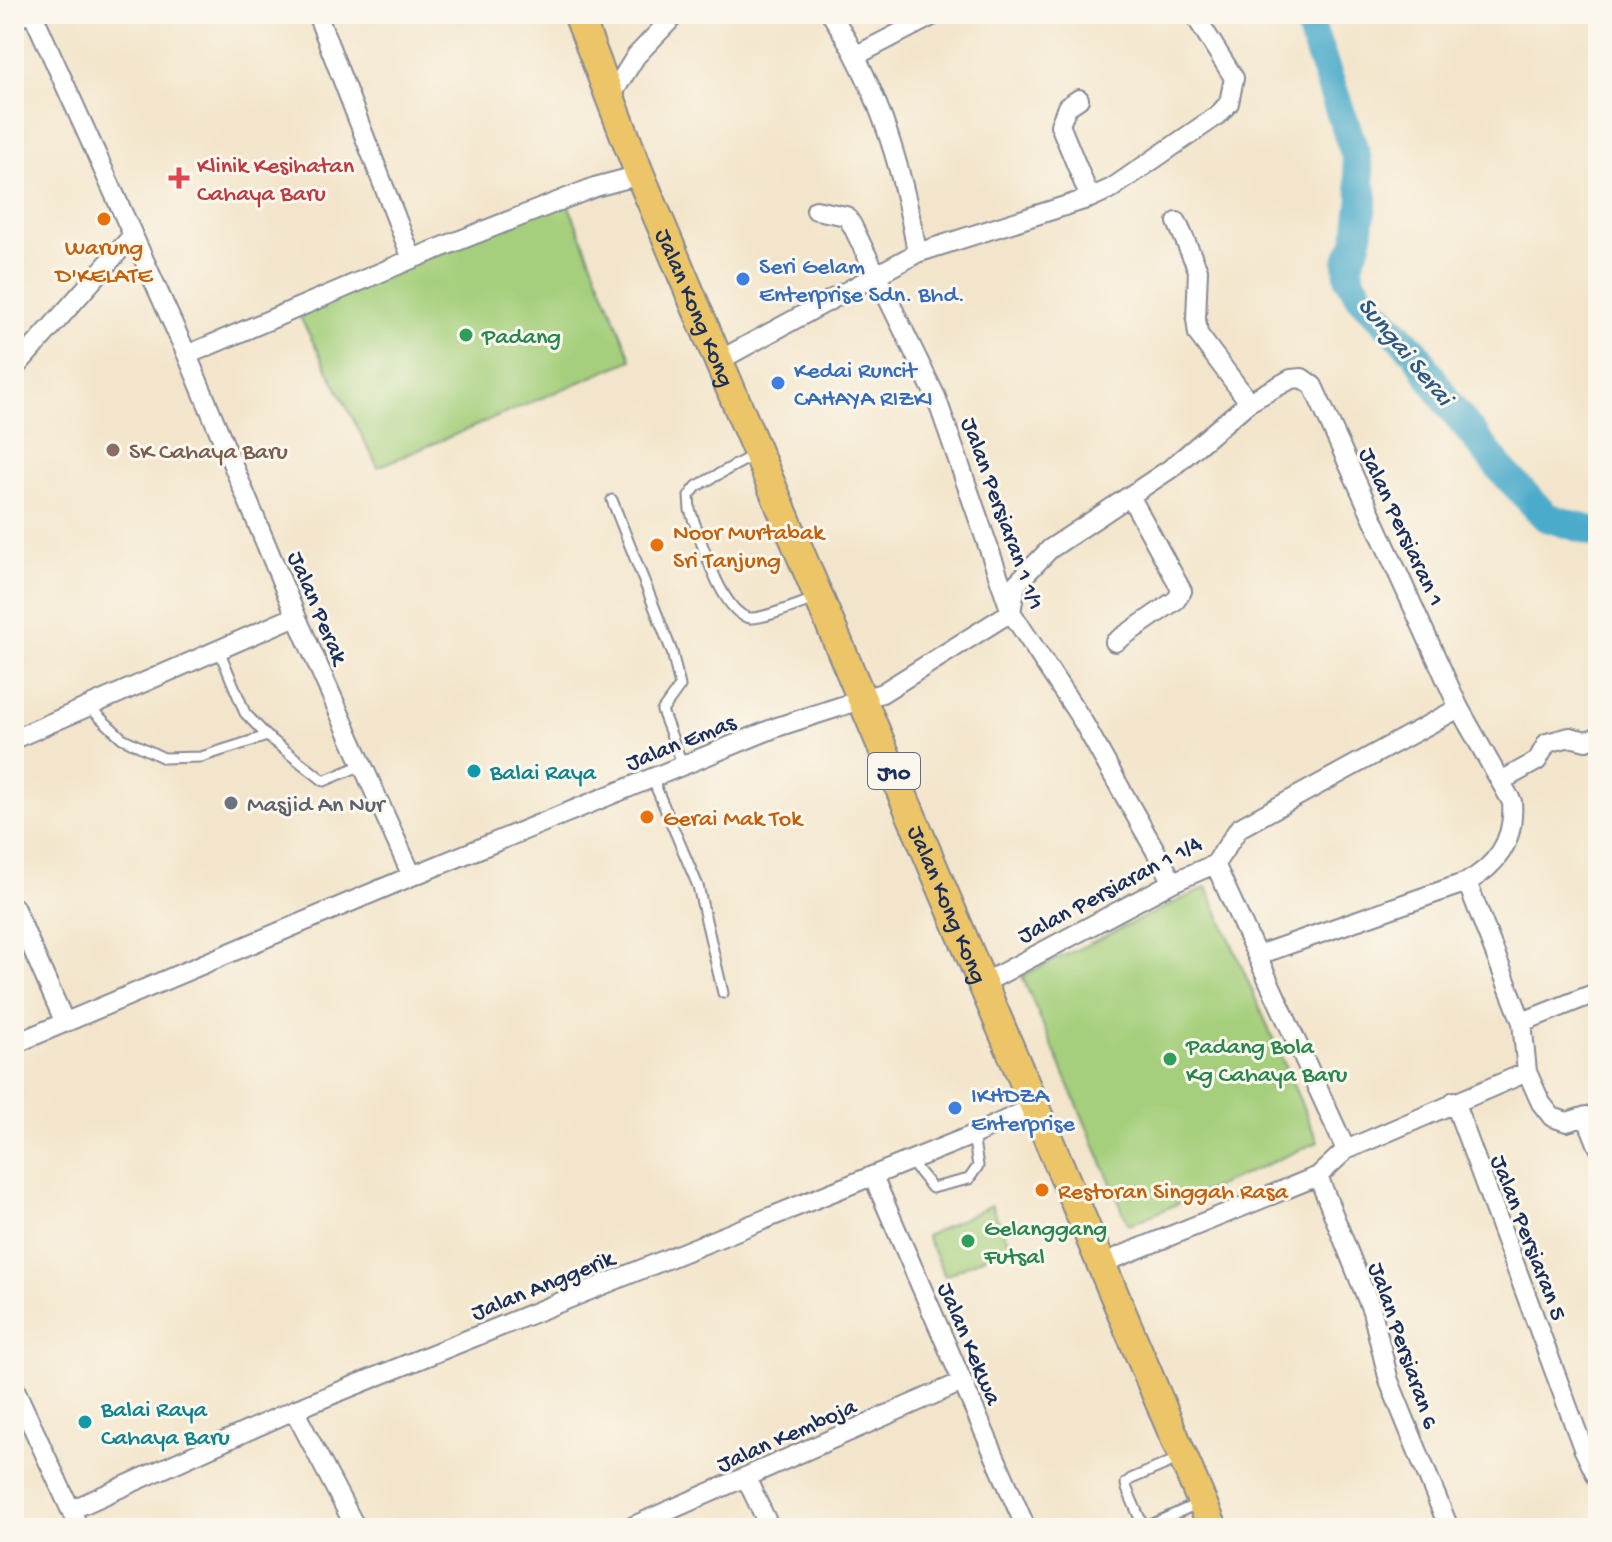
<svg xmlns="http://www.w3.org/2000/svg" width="1612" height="1542" font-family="'Gochi Hand',sans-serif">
<rect width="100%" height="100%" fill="#fbf7ec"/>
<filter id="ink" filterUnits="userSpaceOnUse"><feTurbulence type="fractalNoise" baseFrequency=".0125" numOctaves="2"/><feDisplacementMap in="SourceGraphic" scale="16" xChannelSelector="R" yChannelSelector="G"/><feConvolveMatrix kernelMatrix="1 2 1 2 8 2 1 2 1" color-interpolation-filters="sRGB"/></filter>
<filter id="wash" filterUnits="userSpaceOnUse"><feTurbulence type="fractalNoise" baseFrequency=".006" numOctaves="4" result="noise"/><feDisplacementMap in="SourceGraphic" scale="32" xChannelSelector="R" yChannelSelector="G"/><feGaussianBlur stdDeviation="1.8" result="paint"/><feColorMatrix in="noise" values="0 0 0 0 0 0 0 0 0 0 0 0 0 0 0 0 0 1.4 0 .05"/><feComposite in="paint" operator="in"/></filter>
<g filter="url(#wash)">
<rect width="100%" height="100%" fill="#f3e5cb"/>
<path fill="#a5cf7b" stroke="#607f6c" stroke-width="2" d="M564,194l68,166 -254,107 -81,-156z
M1207,887l111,255 -189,83 -107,-249z
M991,1205l19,40 -65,31 -19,-40z"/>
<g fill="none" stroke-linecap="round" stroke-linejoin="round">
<path stroke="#4cabca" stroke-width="30" d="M1306,14l50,142 7,42 -6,45 -9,19 1,15 12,20 55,56 31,49 52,65 47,50 52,16"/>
</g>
</g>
<g filter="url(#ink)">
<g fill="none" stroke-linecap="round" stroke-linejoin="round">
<g stroke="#878a94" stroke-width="13">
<path id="service" d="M754,455l-57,31 -8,10 1,14c10,26 31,104 60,108 14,1 52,-15 67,-20
M612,500l60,152 8,34 -18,25 21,55
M219,650l26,63 22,23 57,45 38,-16
M89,707l33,31 42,20 37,-1 66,-21
M652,778l46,108 25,107
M910,1161l22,27 37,-9 9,-13 -5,-31
M1180,1458l-49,21 -5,4 1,6 17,39 55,-25"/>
</g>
<g stroke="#878a94" stroke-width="22">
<path id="minor" d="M33,14l154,341 225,-96 183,-72 45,-12
M317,14l95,245
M831,14c47,72 72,155 86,239
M14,23l8,-9
M857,55l79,-41
M611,96l25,-40 40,-42
M1079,99l-12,8 -7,18 30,73
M816,210l30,6 6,9 84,172 75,215 71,108 91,162
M1177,222l21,48 -2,49 2,15 51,68
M187,355l109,261 116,260
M720,360l197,-107 173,-55 22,-10 106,-73 11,-12 5,-25 -40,-64
M14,369l119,-134
M1115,642l61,-42 6,-9 -52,-95
M14,739l282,-123
M1501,781l36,-20 10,-18 23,-6 16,4 12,-4
M1215,864l131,286
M1467,882l55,140 5,50 14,31 11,14 15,5 19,-6 12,30
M14,907l51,116
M982,984l191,-102 42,-18 24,-36 220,-120
M1522,1022l76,-30
M14,1044l398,-168 365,-149 105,-34 129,-81 5,-28 34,-35 120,-80 79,-67 42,-23 11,-1 11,8 146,322 53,94c3,37 -14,63 -45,80l-209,73
M1454,1101l129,347 15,31
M873,1176l153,352
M1318,1176l54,135 17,70 60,147
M1101,1264l217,-88 28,-26 181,-78
M14,1387l65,141
M294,1410l62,118
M746,1478l24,50
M71,1510l223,-100 679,-275 61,-28
M629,1528l333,-146"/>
</g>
<g stroke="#878a94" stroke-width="32">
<g id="primary">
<path id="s1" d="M578,14l62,161 573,1353"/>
</g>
</g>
<use href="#service" stroke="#fff" stroke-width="9"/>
<use href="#minor" stroke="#fff" stroke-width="18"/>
<use href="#primary" stroke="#edc569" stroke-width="28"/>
</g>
</g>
<path fill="#e0444e" stroke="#fbf7ec" stroke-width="3" d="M175 166h8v8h8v8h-8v8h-8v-8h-8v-8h8z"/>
<g fill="#e8710a" stroke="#fbf7ec" stroke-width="3">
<circle cx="104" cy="219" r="8"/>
<circle cx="657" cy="545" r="8"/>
<circle cx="647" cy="817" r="8"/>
<circle cx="1042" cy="1190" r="8"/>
</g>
<g fill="#3f7fe0" stroke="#fbf7ec" stroke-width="3">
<circle cx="743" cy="279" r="8"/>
<circle cx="778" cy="383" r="8"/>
<circle cx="955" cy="1108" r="8"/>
</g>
<g fill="#2e9e5b" stroke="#fbf7ec" stroke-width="3">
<circle cx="466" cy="335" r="8"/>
<circle cx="1170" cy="1059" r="8"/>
<circle cx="968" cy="1241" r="8"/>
</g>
<circle fill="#8d6e63" stroke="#fbf7ec" stroke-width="3" cx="113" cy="450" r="8"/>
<g fill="#0f9aa8" stroke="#fbf7ec" stroke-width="3">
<circle cx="474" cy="771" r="8"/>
<circle cx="85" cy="1422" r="8"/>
</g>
<circle fill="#6b7280" stroke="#fbf7ec" stroke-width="3" cx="231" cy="803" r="8"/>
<g text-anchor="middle" stroke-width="6" stroke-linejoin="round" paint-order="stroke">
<rect fill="#fbf7ec" stroke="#5e6b89" stroke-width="2" x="868" y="753" width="52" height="36" rx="6"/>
<g font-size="22" font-weight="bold" fill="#1b2f5e">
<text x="894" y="779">J10</text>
</g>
<g font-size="24" fill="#be3a42" stroke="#fbf7ec" text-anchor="start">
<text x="197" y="172">Klinik Kesihatan<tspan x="197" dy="28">Cahaya Baru</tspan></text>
</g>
<g font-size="24" fill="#c56008" stroke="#fbf7ec" text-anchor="start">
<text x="104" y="254" text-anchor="middle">Warung<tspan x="104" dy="28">D'KELATE</tspan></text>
<text x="673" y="539">Noor Murtabak<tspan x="673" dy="28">Sri Tanjung</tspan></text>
<text x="663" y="825">Gerai Mak Tok</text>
<text x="1058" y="1198">Restoran Singgah Rasa</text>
</g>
<g font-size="24" fill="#366cbe" stroke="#fbf7ec" text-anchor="start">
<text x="759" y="273">Seri Gelam<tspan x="759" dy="28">Enterprise Sdn. Bhd.</tspan></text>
<text x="794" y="377">Kedai Runcit<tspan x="794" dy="28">CAHAYA RIZKI</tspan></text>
<text x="971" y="1102">IKHDZA<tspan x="971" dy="28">Enterprise</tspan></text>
</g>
<g font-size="24" fill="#1b2f5e" stroke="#fbf7ec">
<text dy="8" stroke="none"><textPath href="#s1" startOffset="316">Jalan Kong Kong</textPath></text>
<text transform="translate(1004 513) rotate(70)" y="8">Jalan Persiaran 1 1/1</text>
<text transform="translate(1403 526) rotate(65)" y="8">Jalan Persiaran 1</text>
<text transform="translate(319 607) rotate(67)" y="8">Jalan Perak</text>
<text transform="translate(680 741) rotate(-22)" y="8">Jalan Emas</text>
<text transform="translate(1109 888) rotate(-28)" y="8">Jalan Persiaran 1 1/4</text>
<text dy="8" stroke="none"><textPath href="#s1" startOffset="964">Jalan Kong Kong</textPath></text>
<text transform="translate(1530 1237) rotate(69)" y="8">Jalan Persiaran 5</text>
<text transform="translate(542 1284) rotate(-22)" y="8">Jalan Anggerik</text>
<text transform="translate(971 1343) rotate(67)" y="8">Jalan Kekwa</text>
<text transform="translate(1405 1345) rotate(71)" y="8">Jalan Persiaran 6</text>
<text transform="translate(786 1434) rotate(-24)" y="8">Jalan Kemboja</text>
</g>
<g font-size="24" fill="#27864d" stroke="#fbf7ec" text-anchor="start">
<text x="482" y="343">Padang</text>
<text x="1186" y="1053">Padang Bola<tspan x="1186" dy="28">Kg Cahaya Baru</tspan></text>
<text x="984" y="1235">Gelanggang<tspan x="984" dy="28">Futsal</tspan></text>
</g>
<g font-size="24" fill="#785e54" stroke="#fbf7ec" text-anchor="start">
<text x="129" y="458">SK Cahaya Baru</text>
</g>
<g font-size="24" fill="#0d838f" stroke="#fbf7ec" text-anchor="start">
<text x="490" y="779">Balai Raya</text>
<text x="101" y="1416">Balai Raya<tspan x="101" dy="28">Cahaya Baru</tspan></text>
</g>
<g font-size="24" fill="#5b616d" stroke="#fbf7ec" text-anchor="start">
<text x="247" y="811">Masjid An Nur</text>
</g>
<g font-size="26" font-style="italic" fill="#2c5a84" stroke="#fbf7ec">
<text transform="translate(1407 350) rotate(50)" y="9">Sungai Serai</text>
</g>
</g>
<rect width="1612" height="1542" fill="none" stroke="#fbf7ec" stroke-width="48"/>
</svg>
